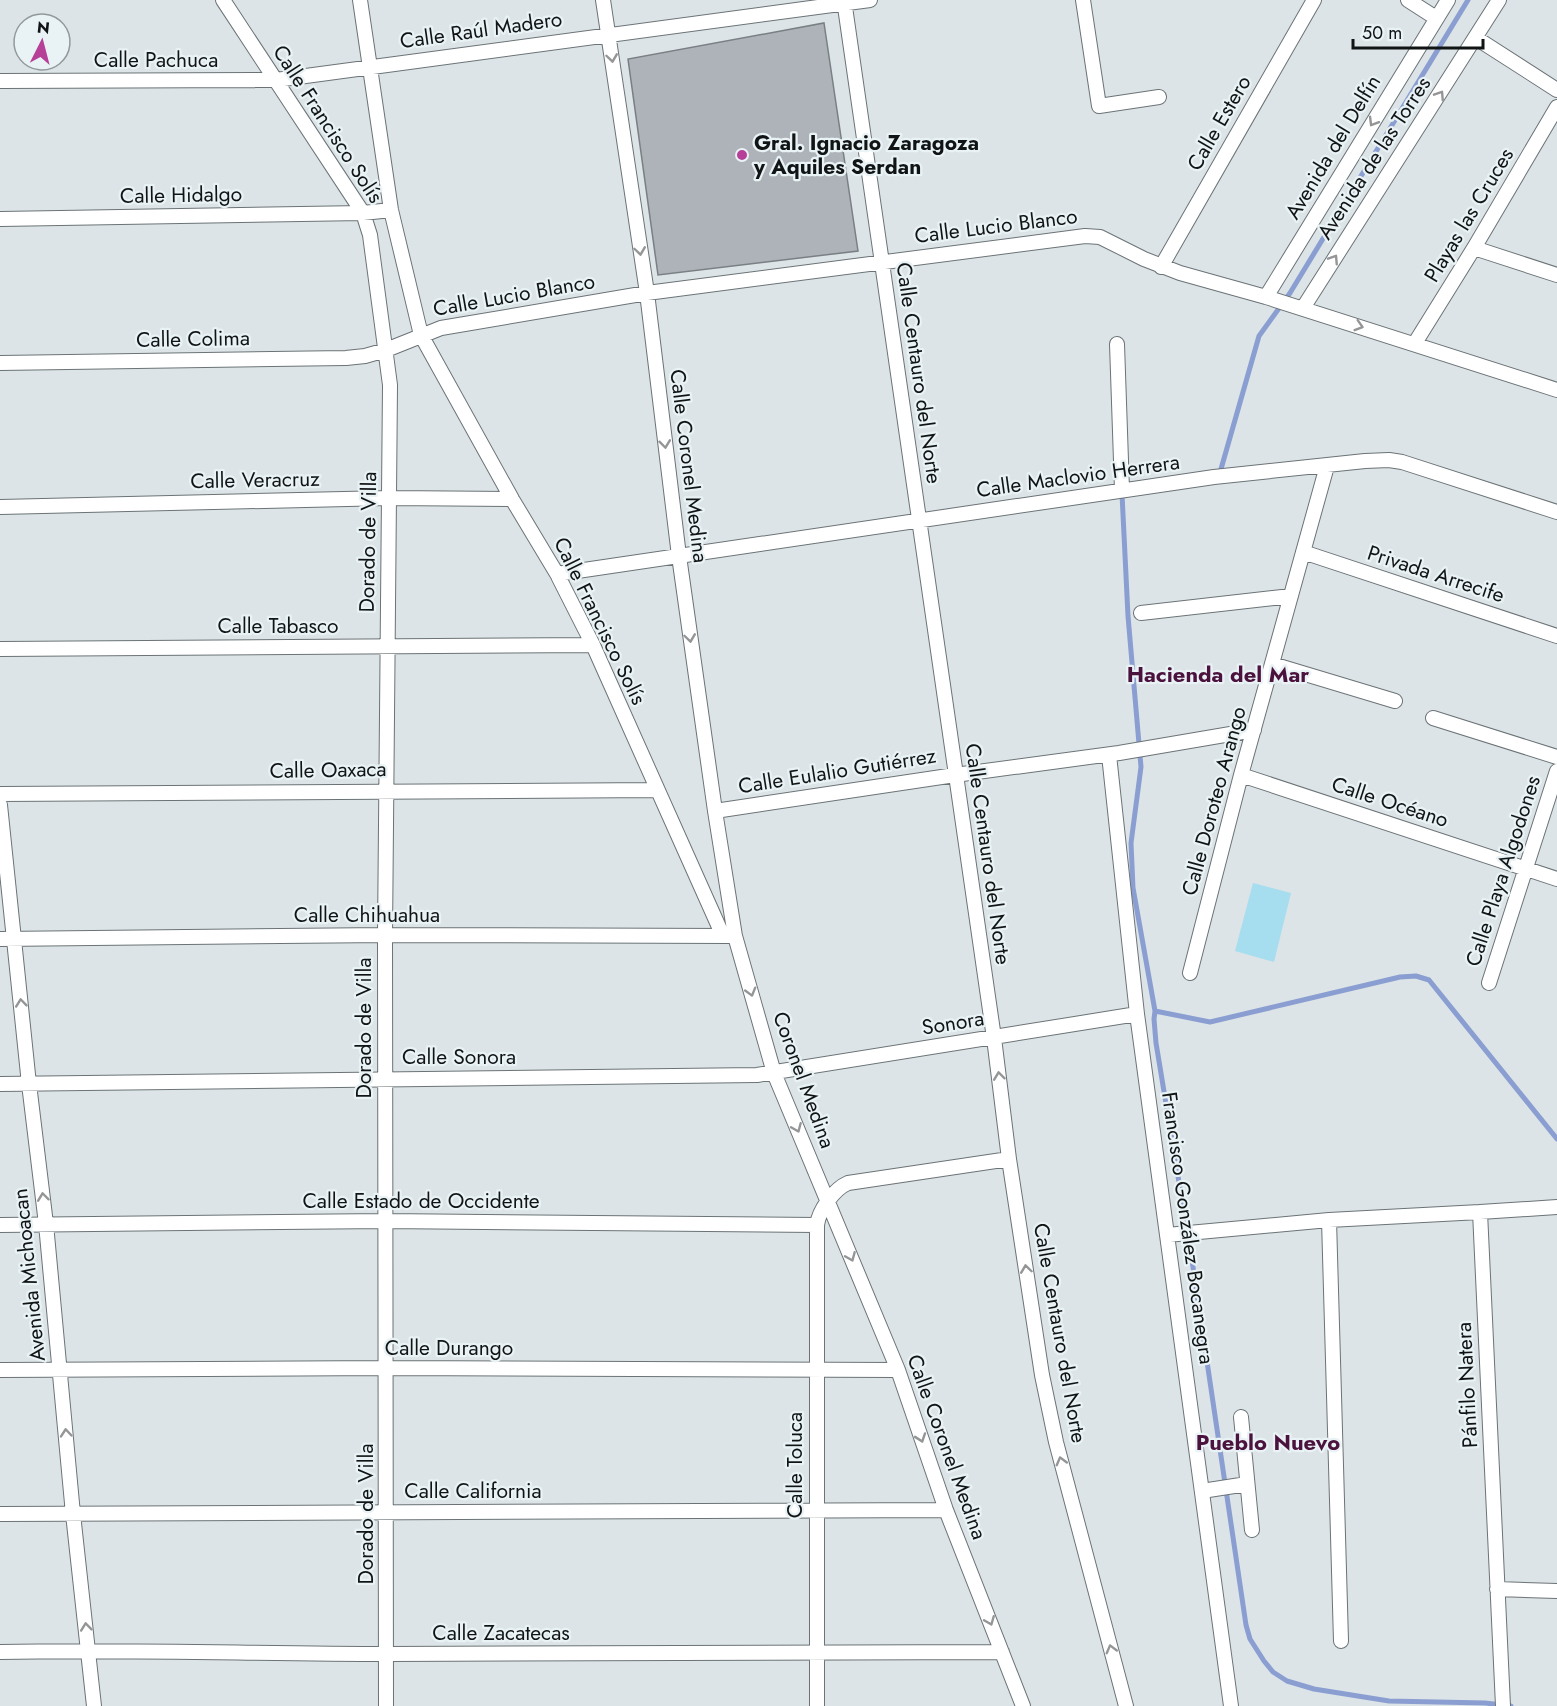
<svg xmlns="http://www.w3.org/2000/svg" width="1557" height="1706" font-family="Jost,sans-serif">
<rect width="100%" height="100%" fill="#dce4e7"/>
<path fill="#a6ddef" d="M1253,883l38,10 -17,69 -39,-11z"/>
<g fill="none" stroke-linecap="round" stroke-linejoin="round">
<path stroke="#8a9ed1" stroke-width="5" d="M1219,476l40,-140 31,-43 178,-293
M1124,493l-2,1 6,122 13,151 -10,76 2,45 22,123 55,11 190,-45 16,-1 13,4 128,159
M1155,1011l-1,8 2,24 37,224 53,358 4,14 14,22 9,11 14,9 27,8 75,12 96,2 26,3"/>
</g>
<path fill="#adb3b8" stroke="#797f84" stroke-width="1.5" d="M824,23l34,228 -200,24 -30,-216z"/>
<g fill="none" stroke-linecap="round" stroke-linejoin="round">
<g stroke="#6b7376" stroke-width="16">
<path id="minor" d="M223,0l140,213 7,22 20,150 -5,550 1,771
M360,0l31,210 30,125 91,164 45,75 36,71 130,291
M603,0l44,293 32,263 36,255 20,125 39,137 124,297 48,140 77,196
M844,0l150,1038 15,121 33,216 14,67 70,264
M1083,0l16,106 60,-9
M1408,0l28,18
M1476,38l81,52
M0,81l276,-1 594,-80
M0,219l363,-6 28,-3
M1474,248l83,27
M1161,267l153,-267
M1266,297l182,-297
M1303,308l196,-308
M1415,343l59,-95 83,-141
M1117,344l5,146
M0,363l346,-5 19,-2 21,-6 55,-22 206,-35 438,-57 15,1 44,22 36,14 86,24 291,93
M0,507l389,-9 123,1
M1303,552l254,84
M557,574l657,-97 151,-16 24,-1 13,2 155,50
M1141,613l150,-17
M0,649l593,-4
M1272,664l123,37
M1433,718l124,39
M1109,755l28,259 94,692
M1241,775l316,104
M0,794l657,-4
M0,805l29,279 17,140 27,290 21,192
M715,811l240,-36 164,-22 135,-23
M0,939l385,-4 345,1
M1190,973l51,-198 86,-309
M1489,983l68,-212
M0,1084l757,-9 380,-61
M1480,1212l77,-5
M1329,1220l12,421
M0,1225l385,-4 432,4c2,-15 17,-36 31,-42l161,-24
M817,1225v481
M1167,1235l162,-15 151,-8 23,494
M0,1370l386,-2 512,2
M1241,1417l11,113
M1202,1491l45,-7
M0,1514l946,-4
M1497,1589l60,2
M0,1652c129,-3 258,2 388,2 204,1 409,0 614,-2"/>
</g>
<use href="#minor" stroke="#fff" stroke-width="14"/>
</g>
<defs><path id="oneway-chevron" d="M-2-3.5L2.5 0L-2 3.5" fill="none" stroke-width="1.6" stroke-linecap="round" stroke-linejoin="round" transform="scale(1.5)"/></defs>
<g stroke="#949596">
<use href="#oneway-chevron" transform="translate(612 58) rotate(82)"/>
<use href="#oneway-chevron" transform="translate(1440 95) rotate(-57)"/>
<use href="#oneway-chevron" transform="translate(1373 122) rotate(121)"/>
<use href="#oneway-chevron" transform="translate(640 251) rotate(82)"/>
<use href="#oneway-chevron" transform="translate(1334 259) rotate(-57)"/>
<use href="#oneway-chevron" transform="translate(1359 326) rotate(17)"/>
<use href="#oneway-chevron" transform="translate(665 444) rotate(83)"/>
<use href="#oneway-chevron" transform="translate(690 638) rotate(82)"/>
<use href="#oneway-chevron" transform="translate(751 992) rotate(74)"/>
<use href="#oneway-chevron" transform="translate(21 1003) rotate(-96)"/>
<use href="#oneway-chevron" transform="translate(999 1076) rotate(-97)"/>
<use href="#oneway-chevron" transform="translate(797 1128) rotate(67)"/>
<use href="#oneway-chevron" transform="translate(43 1197) rotate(-97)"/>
<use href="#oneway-chevron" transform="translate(851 1257) rotate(67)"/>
<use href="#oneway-chevron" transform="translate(1026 1269) rotate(-98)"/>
<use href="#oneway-chevron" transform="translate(66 1433) rotate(-95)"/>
<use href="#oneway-chevron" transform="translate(921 1438) rotate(71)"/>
<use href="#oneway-chevron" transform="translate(1061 1461) rotate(-105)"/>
<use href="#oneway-chevron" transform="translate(990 1621) rotate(68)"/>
<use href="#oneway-chevron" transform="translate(86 1627) rotate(-96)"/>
<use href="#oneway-chevron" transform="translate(1111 1649) rotate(-105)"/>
</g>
<circle fill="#b64098" stroke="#e9f2f5" stroke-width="2" cx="742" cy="155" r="6"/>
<g text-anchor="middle" stroke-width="4.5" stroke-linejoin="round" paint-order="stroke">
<g font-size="21" fill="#111415" stroke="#e9f2f5">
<text transform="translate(481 30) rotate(-8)" y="7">Calle Raúl Madero</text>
<text x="156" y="67">Calle Pachuca</text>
<text transform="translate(1219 123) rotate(-60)" y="7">Calle Estero</text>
<text transform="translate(328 124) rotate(57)" y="7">Calle Francisco Solís</text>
<text transform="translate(1333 147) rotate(-59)" y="7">Avenida del Delfín</text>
<text transform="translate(1374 158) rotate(-57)" y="7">Avenida de las Torres</text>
<text transform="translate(181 195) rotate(-1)" y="7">Calle Hidalgo</text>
<text transform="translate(1469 215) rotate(-59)" y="7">Playas las Cruces</text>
<text transform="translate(996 226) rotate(-7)" y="7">Calle Lucio Blanco</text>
<text transform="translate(514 295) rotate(-10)" y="7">Calle Lucio Blanco</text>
<text transform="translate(193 339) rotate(-1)" y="7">Calle Colima</text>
<text transform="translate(919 373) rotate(82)" y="7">Calle Centauro del Norte</text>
<text transform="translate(689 466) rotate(83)" y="7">Calle Coronel Medina</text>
<text transform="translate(1078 476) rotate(-8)" y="7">Calle Maclovio Herrera</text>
<text transform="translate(255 480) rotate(-1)" y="7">Calle Veracruz</text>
<text transform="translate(368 542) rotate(-89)" y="7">Dorado de Villa</text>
<text transform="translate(1436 574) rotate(18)" y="7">Privada Arrecife</text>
<text transform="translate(600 621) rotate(64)" y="7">Calle Francisco Solís</text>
<text x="278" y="633">Calle Tabasco</text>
<text transform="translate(328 770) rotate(-1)" y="7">Calle Oaxaca</text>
<text transform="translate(837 771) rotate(-9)" y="7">Calle Eulalio Gutiérrez</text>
<text transform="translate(1214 801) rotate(-75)" y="7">Calle Doroteo Arango</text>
<text transform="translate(1390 802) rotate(18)" y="7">Calle Océano</text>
<text transform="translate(988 854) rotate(82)" y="7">Calle Centauro del Norte</text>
<text transform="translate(1503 871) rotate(-72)" y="7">Calle Playa Algodones</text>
<text x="367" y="922">Calle Chihuahua</text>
<text transform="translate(953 1023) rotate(-9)" y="7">Sonora</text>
<text transform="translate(364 1028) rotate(-90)" y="7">Dorado de Villa</text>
<text x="459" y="1064">Calle Sonora</text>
<text transform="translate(804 1080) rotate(70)" y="7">Coronel Medina</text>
<text x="421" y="1208">Calle Estado de Occidente</text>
<text transform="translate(1188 1228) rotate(82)" y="7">Francisco González Bocanegra</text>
<text transform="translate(29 1275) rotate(-96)" y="7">Avenida Michoacan</text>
<text transform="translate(1060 1333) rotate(80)" y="7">Calle Centauro del Norte</text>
<text x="449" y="1355">Calle Durango</text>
<text transform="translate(1467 1385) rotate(-93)" y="7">Pánfilo Natera</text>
<text transform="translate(947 1447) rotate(70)" y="7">Calle Coronel Medina</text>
<text transform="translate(795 1465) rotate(-90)" y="7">Calle Toluca</text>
<text x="473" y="1498">Calle California</text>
<text transform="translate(366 1514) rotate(-90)" y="7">Dorado de Villa</text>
<text x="501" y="1640">Calle Zacatecas</text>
</g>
<g font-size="21" font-weight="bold" fill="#111415" stroke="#e9f2f5" text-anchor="start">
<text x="754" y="150">Gral. Ignacio Zaragoza<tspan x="754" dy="24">y Aquiles Serdan</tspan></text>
</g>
<g font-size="22" font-weight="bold" fill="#4b123d" stroke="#e9f2f5">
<text x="1218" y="682">Hacienda del Mar</text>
<text x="1268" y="1450">Pueblo Nuevo</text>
</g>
</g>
<g transform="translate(42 42) rotate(6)"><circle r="28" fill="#e9f2f5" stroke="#93999b" stroke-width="1.5"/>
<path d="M0-4.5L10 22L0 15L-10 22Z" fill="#b64098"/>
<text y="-9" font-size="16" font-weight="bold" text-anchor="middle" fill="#111415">N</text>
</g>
<path d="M1353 39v9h130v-9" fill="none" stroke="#111415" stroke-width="3"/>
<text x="1362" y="39" font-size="18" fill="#111415" stroke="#e9f2f5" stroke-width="4.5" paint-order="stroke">50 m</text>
</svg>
